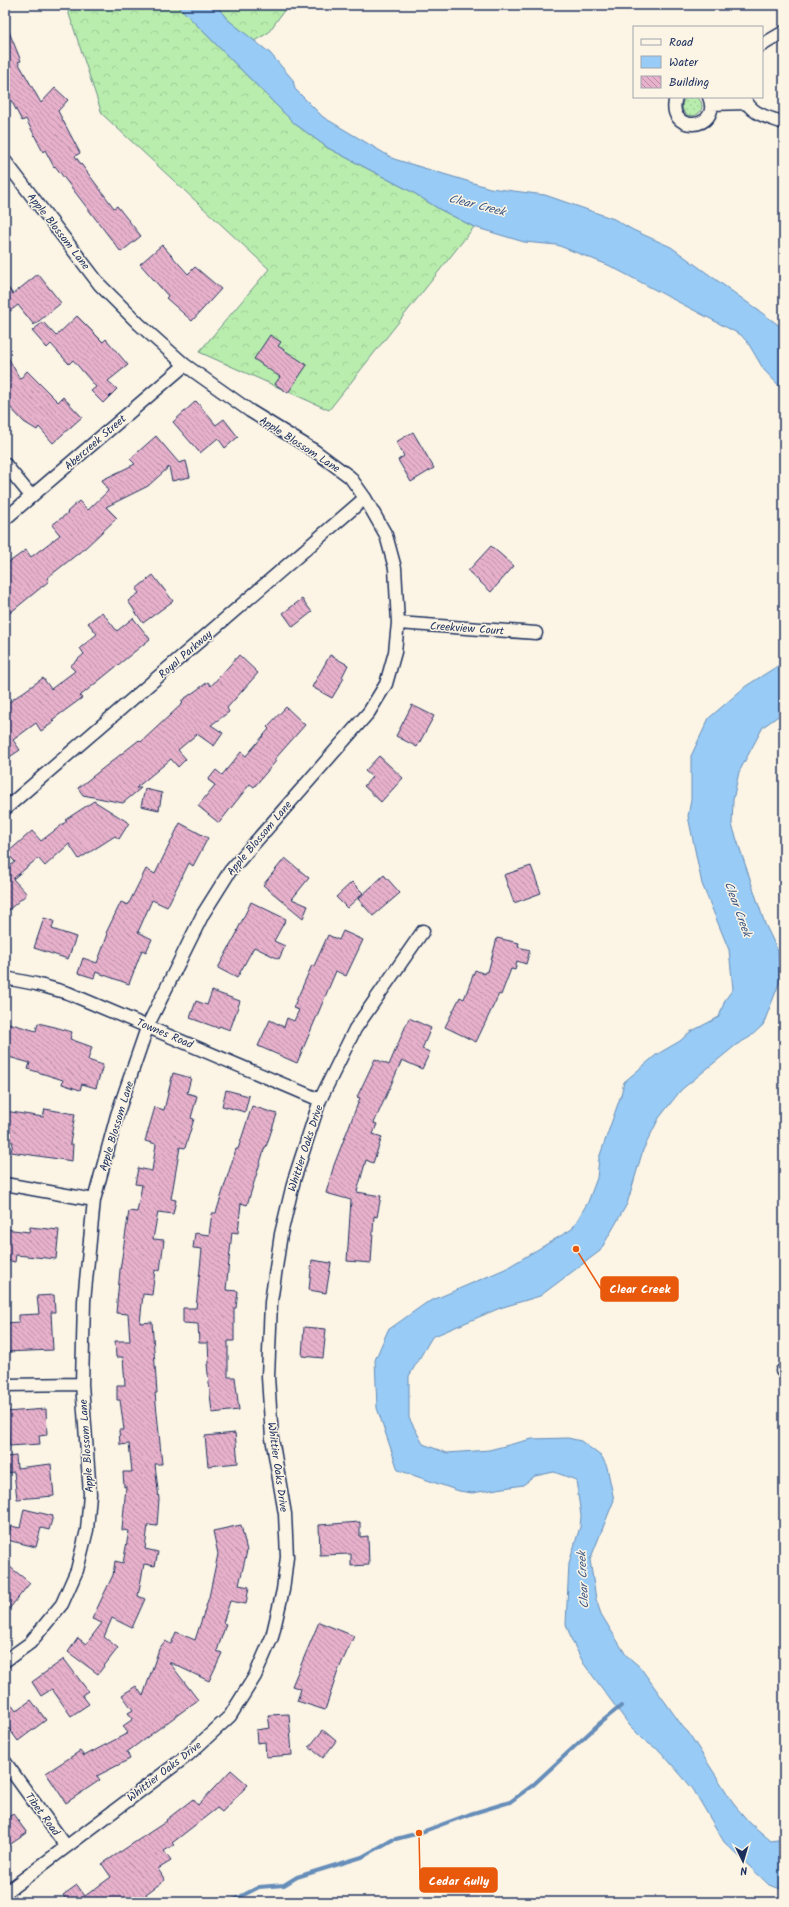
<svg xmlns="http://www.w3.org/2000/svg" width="789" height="1907" font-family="Kalam,sans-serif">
<defs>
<pattern id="grass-dots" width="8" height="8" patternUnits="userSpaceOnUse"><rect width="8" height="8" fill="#b9edad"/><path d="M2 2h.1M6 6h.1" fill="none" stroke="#9ecc97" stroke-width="1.8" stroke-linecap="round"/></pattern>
<pattern id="forest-crowns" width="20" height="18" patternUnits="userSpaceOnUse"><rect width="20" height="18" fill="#b9edad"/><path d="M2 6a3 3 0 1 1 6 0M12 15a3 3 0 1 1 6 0" fill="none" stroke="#9ecc97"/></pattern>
<pattern id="building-back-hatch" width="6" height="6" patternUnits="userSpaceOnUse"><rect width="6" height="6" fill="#e7b1cb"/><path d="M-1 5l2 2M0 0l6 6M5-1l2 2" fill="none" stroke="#ba90a8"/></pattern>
</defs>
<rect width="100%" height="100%" fill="#fcf5e5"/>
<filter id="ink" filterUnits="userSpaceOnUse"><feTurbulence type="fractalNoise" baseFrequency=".025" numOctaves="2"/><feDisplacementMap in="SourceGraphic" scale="8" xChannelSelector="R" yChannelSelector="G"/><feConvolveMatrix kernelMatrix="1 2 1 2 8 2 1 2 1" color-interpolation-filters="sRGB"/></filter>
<g filter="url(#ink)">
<path fill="url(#grass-dots)" stroke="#6a8e86" d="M682 106a10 10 0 1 1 20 0a10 10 0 1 1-20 0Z"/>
<path fill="url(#forest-crowns)" stroke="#6a8e86" d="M66,5h111l118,119 33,24 86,45 25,16 35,18 -145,183 -130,-58 70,-83 -167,-155z
M216,5h72l-20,28 -14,8 -27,-22z"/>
<path fill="#98cbf5" stroke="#668db9" d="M177,5h39l11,14 43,34 23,27 2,9 28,28 71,42 96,29 55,7 69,24 19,11 38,17 113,82v62l-20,-21 -16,-27 -7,-8 -133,-70 -51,-20 -33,-3 -50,-15 -35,-18 -25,-16 -86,-45 -33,-24z
M784,662v50l-21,15 -24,45 -6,28 -1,25 33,99 13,27 2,30 -17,44 -13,12 -14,8 -55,45 -22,28 -16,32 -16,54 -27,47 -60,45 -40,12 -68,29 -23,39v42l14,26 24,9 42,-3 43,-11 36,-1 13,3 21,16 5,10 7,33 -24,60 6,39 5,15 25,41 14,12 43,60 5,5 48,75 14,16 21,18 13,-2v49l-3,1 -12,-4 -45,-43 -31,-53 -33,-38 -15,-10 -15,-15 -46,-62 -12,-23 -6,-17 3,-61 11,-36 1,-11 -5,-36 -22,-8 -19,4 -12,9 -51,8 -13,-2 -61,-21 -21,-62 -2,-48 13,-30 38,-27 79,-34 67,-40 16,-27 9,-24 2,-20 22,-63 3,-13 32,-27 24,-14 10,-9 29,-15 6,-17 8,-11 -4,-39 -27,-66 -14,-68 3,-16v-44l18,-38 37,-32z"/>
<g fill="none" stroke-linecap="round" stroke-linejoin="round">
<path stroke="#668db9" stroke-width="4" d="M230,1902l29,-15 25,-2 13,-8 65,-20 30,-17 27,-7 51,-19 40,-12 23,-17 67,-62 21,-17"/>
</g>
<path fill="url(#building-back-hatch)" stroke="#1b2f5e" d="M5,22l16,39 -3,1 23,41 14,-15 13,12 -10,11 22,42 -5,3 39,52 3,-2 24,30 -20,16 -66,-86 -1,1 -9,-17 -2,2 -17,-33 -4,2 -17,-32z
M162,245l26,29 7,-7 26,22 -29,32 -26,-23 2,-2 -28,-32z
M38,274l23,29 -27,22 -16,-20 -13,10v-31l8,10z
M77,316l26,26 3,-3 22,26 -20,16 9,8 -14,14 -12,-12 5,-4 -23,-27 -4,4 -18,-20 -4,4 -15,-17 11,-9 13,14z
M270,335l11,7 -3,4 29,19 -19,28 -13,-9 5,-7 -26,-18z
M5,352l15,27 7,-8 31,31 5,-5 19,20 -29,26 -14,-16 -2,3 -13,-8 -19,-20z
M196,401l20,24 8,-6 14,18 -13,11 -7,-10 -18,15 -27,-31z
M413,432l21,36 -23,14 -13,-22 6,-4 -8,-14z
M156,436l23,27 7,-2 4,16 -18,4 -3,-14 -21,19 -42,21 11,11 -32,30 -38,30 2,3 -44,36v-52l21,-15 5,7 29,-22 -8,-10 16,-12 -1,-1 12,-11 9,9 20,-19 -6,-11 33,-16 -5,-5z
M491,546l23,20 -23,26 -23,-21z
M153,575l20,26 -30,22 -15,-22 11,-8 -3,-4z
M302,599l10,13 -19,15 -10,-14z
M102,612l15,19 16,-13 17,21 -70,57 2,2 -30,22 2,2 -13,9 -5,-8 -23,17 7,10 -15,10v-55l38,-27 8,11 24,-18 -5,-5 14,-12 -4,-6 17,-14 -9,-11z
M239,655l19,18 -31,35 2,4 -18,13 12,8 -9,13 -17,-12 -19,16 8,9 -8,8 -7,-8 -35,29h5l-18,15 -40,-8 -5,-7 61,-48 2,2 42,-39 -2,-2 27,-19 3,4z
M330,655l18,10 -6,12 2,1 -12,20 -20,-11z
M412,705l22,11 -17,31 -21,-11z
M286,707l19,18 -31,35 2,1 -22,26 -4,-3 -31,39 -21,-17 17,-21 -7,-5 8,-10 6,5 19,-23 5,4 23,-27 -2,-2z
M379,756l24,22 -22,24 -17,-16 8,-9 -7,-6z
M145,789l17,4 -3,17 -18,-4z
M94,801l35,22 -10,16 -4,-3 -36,23 -10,-15 -24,22 -7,-8 -25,21 14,15 -22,19v-43l10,-8 -8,-9 25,-22 9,10 26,-20 -2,-1z
M180,823l28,15 -15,28 -4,-3 -22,44 -15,-7 -14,32 14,7 -6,13 -4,-2 -13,34 -33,-12 -2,6 -16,-5 5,-15 14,5 11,-29 -2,-1 15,-31 7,3 18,-36 9,5z
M285,858l24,20 -17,21 16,7 -5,12 -40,-33z
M531,866l10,27 -27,10 -10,-28z
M384,875l16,18 -27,23 -15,-17z
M352,882l11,11 -16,15 -11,-11z
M251,902l35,17 -12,22 11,5 -6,13 -25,-12 -17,31 -19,-10 20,-37h-1z
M44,918l10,3 -2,8 24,8 -8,22 -34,-11z
M343,931l20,9 -17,36 -10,-5 -39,92 -39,-17 12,-26 14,7 3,-9 7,3 5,-11 -6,-2 19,-43 2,1 14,-31 11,5z
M497,938l22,5 -1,4 12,3 -4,14 -9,-3 -2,9 -4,-1 -10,26 -2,-1 -23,48 -31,-15 15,-30 4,2 11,-29 10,4 1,-3 2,1z
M212,991l28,10 -10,29 -11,-4 -1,2 -28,-10 6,-17 11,4z
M409,1018l22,10 -9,21 8,3 -8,17 -20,-9 -28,63 3,1 -4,10 9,3 -9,26 -7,-3 -9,32 24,4 -4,21 -3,-1 -3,47 -24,-2 4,-61 -25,-7 8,-28 26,-67 -3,-1 18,-38 14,6z
M5,1022l31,9 2,-8 17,4 17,5 -2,7 22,8 -4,13 15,5 -7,23 -14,-4 -2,6 -18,-6 1,-4 -35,-11 2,-6 -25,-7z
M173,1073l18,5 -4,15 10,3 -6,22 3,1 -9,29 -5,-1 -9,52 5,1 -3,14 -15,-2 -5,27 11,1 -4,31 -5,-1 -3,25 -9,-1 -3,29 12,-1 5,71h-2l7,71h-7l4,35 -2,27 -9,-1 -3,24 13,3 -3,14 -11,-2 -6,32 7,3 -13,29 -20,-10 -8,19 14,11 -20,26 -30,-22 10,-14 8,6 16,-21 -10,-4 21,-44 2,-14 8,2 6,-32 -7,-1 4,-44 -2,1 -1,-15h9l-3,-28 -9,1 -1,-15h5l-4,-30h-3v-15h8l-2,-28h-7l-1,-16h15l-2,-27 -12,-1 4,-43 9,-59 8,1 5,-27 -7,-1 3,-16 14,3 4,-27 -11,-3 10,-34 9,3z
M226,1090l23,6 -4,16 -23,-6z
M252,1106l25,8 -11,33h-1l-18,58 -6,-2 -3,30 -6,-1 -6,58 12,1 -2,17h-2v33h-6v36h7l4,33 -27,3 -5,-49h2l-1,-21h-9l-1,-19 -15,-1v-15h13l6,-59 -9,-1 2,-15 14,2 3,-22h4l20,-64h2z
M45,1109l30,5 -5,30h3l-1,17 -61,-9 2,-10 -8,-1v-30l38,6z
M30,1227l29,3 -3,29 -40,-4 -1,7 -10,-2v-31l24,3z
M312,1260l19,3 -5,30 -17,-3z
M54,1295l1,17h-4l2,38 -48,2v-29l14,-1v-7l20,-1 -2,-18z
M304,1327l22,2 -3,29 -21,-2z
M46,1409l1,26 -8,1 1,8 -31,2 -1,-18h-3v-16z
M235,1433l3,30 -30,3 -3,-30z
M16,1456l1,12 34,-4 3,32 -37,3 -3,-27 -9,1v-16z
M24,1509l29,7 -4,14 -8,-2 -5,19 -29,-7 4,-14 9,2z
M360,1522v15l8,-1 1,29 -18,1v-12l-31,1 -1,-30z
M241,1525l6,26 -8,34 10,2 -3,17 -16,-3 -7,22 3,1 -9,27 5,2 -13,28 -40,-19 29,38 -71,52 3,7 -33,17 3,4 -34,23 -20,-30 34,-22 4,5 44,-23 -5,-7 10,-7 -5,-6 5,-3 -11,-15 14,-9 7,10 16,-47 6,-8 6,3 5,-12 19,8 14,-43 9,-43 -5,-23z
M5,1563l25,20 -25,31z
M319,1622l35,14 -16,35 -13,39 -28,-9 4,-12 -9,-3z
M64,1659l24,32 -6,4 7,9 -18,12 -19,-27 -11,7 -9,-14z
M5,1696l11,15 15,-11 15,20 -28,21 -13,-18z
M289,1714l3,41 -26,2 -1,-15 -8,1 -1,-13 14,-2 -2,-13z
M323,1730l13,11 -13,17 -14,-11z
M231,1770l17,15 -26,27 -5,-4 -45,35 2,2 -10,6 7,10 -13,8 7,11 -19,14 2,4 -5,4h-75l-5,-7 14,-10 8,11 26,-19 -9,-13 65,-43 -1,-1 27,-21 5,6z
M13,1814l14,19 -22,15v-29z"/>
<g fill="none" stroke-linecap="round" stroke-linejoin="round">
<g stroke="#1b2f5e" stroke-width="15">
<path id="street" d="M762,45l22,-13
M676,97c-12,38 47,34 33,0
M744,97c7,18 24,20 40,26
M711,104l36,-1
M5,161l95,124 39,39 46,41 65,46 65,40 35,26 15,21 21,37 9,33 3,55 -3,29 -9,32 -17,28 -139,159 -27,43 -55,111 -31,90 -23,85 -10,101 -2,83 8,110 -3,36 -10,40 -15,34 -32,39 -25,18
M5,464l26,32
M5,519l180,-154
M398,623l138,10
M5,809l360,-311
M5,978l31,6 32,9 252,107
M5,1184l89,16
M782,1371l2,-2
M5,1385l77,-1
M5,1762l61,84
M5,1893l183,-138 42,-39 25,-40 17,-39 11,-47 4,-33 -2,-43 -13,-76 -4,-61 3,-75 10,-68 13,-54 26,-80 35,-71 68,-98"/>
</g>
<use href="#street" stroke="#fcf5e5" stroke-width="12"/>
</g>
</g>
<g text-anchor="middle" stroke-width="3" stroke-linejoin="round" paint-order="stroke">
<g font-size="11" fill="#1b2f5e" stroke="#fcf5e5">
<text transform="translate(59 231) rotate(52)" y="4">Apple Blossom Lane</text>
<text transform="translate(95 442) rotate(-41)" y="4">Abercreek Street</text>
<text transform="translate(300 444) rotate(33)" y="4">Apple Blossom Lane</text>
<text transform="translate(467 628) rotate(4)" y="4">Creekview Court</text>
<text transform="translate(185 654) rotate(-41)" y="4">Royal Parkway</text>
<text transform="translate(259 838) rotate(-50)" y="4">Apple Blossom Lane</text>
<text transform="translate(165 1033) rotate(23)" y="4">Townes Road</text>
<text transform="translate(116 1126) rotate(-73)" y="4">Apple Blossom Lane</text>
<text transform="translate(305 1148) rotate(-72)" y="4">Whittier Oaks Drive</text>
<text transform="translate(86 1446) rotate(-94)" y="4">Apple Blossom Lane</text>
<text transform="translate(278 1467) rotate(82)" y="4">Whittier Oaks Drive</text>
<text transform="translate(164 1771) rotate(-38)" y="4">Whittier Oaks Drive</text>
<text transform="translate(43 1814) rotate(54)" y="4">Tibet Road</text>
</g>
<g font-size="12" font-style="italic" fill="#3a5684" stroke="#fcf5e5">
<text transform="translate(477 205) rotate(14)" y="4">Clear Creek</text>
<text transform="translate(738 909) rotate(70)" y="4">Clear Creek</text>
<text transform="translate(583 1580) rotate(-93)" y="4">Clear Creek</text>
</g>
</g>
<path fill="none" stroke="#e8590c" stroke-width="1.5" d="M576 1249L601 1289M419 1833L420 1880"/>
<g fill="#e8590c" stroke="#fcf5e5" stroke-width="1.5">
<circle cx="576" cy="1249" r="4"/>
<circle cx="419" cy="1833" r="4"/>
</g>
<g fill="#e8590c" stroke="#e8590c" stroke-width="1.5">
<rect x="601" y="1277" width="77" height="24" rx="4"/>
<rect x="420" y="1868" width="77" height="24" rx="4"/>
</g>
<g font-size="12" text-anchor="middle" font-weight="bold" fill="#fff">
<text x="640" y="1293">Clear Creek</text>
<text x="459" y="1885">Cedar Gully</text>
</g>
<rect width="789" height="1907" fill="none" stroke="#fcf5e5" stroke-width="20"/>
<rect x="10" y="10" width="769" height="1887" fill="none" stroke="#1b2f5e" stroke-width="1.5" filter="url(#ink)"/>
<rect x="633" y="26" width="130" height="72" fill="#fcf5e5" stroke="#a2a6af"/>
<rect x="641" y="39" width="20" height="6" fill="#fcf5e5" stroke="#a2a6af"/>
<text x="669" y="46" font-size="12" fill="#1b2f5e">Road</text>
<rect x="641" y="56" width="20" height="12" fill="#98cbf5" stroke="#a2a6af"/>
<text x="669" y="66" font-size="12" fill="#1b2f5e">Water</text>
<rect x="641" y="76" width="20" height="12" fill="url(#building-back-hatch)" stroke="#a2a6af"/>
<text x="669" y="86" font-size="12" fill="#1b2f5e">Building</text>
<g transform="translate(743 1861) rotate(175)" stroke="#fcf5e5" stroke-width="3" paint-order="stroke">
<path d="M0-3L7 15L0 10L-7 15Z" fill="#1b2f5e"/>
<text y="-6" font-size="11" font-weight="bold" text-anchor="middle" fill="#1b2f5e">N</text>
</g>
</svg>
